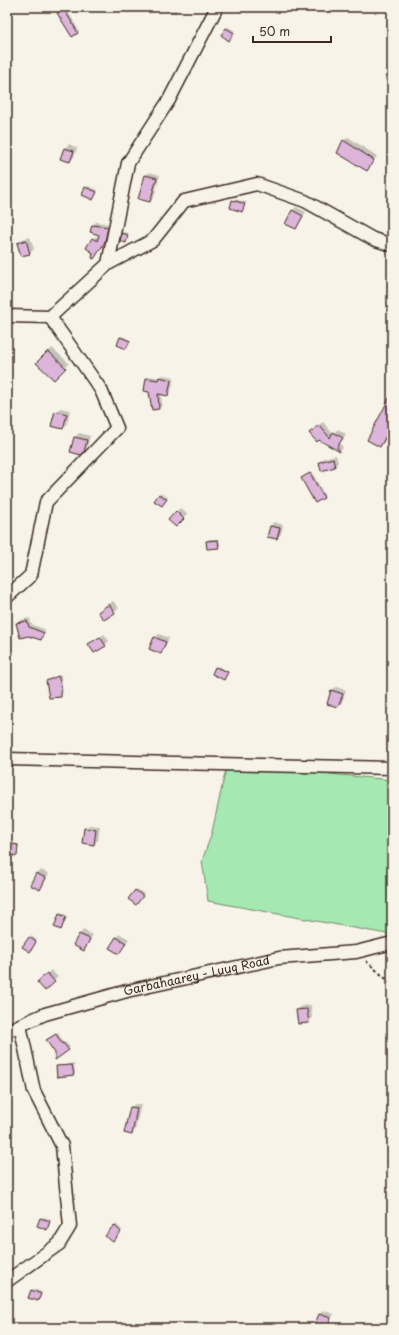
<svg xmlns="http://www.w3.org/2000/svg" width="399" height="1335" font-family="'Playpen Sans',sans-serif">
<rect width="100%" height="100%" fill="#f7f3e8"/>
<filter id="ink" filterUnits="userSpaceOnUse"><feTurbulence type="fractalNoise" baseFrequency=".025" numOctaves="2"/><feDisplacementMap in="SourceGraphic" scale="8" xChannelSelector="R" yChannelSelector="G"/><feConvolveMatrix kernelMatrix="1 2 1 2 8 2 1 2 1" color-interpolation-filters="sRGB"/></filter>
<g filter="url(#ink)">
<path fill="#a5e8b2" stroke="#708968" d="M227,764l165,16v155l-184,-34 -6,-40 10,-29z"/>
<path fill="#0003" d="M167,7h13l-5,6 -9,-2z
M66,8l13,23 -2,1 -17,-20z
M228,27l7,4 -5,7 -8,-3z
M348,137l29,19 -10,14 -23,-29z
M69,144l8,4 -3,9 -4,4 -5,-13z
M392,167v10l-5,-2z
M149,172l11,3 -6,22 -4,4 -5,-25z
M88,186l10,4 -5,9 -10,-4z
M235,199l11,3 -4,9 -11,-4z
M296,207l10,5 -10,16 -4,-17z
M96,222l14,2 -2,14 -11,16 -4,-15 3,-3 3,2 1,-4 -7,-9z
M124,232l5,1 -4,9 -2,-8z
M30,237l4,12 -4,4 -8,2 -4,-12 4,-4z
M122,336l8,4 -4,8 -6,-10z
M52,348l17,15 -15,16 -16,-16z
M163,375l11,2 -3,15 -3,3 -7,-1 1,11 -3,3 -7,1 -5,-30 3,-3 10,2z
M392,396v32l-6,12 -6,6z
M60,408l10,2 -3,14 -4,4 -7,-16z
M323,422l10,12 5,-5 8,5 -6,9 3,5 -3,3 -21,-12 -5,-10z
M79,433l11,3 -3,11 -6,7 -10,-3 4,-14z
M336,455l2,7 -3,4 -15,-4 4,-4z
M312,472l13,24 -2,1 -19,-20z
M161,493l7,4 -5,6 -3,-8z
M180,508l7,6 -12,12 -6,-6z
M274,522l9,3 -2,9 -4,4 -7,-12z
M209,539h10l1,6 -2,2 -11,-6z
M113,601l6,7 -14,11 -6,-7z
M30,618l1,6 15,6 -5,9 -23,-16 3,-3z
M104,634l5,7 -4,4h-16z
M159,634l10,4 -5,11 -3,4 -11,-4 5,-12z
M218,666l10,5 -4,8 -11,-5z
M61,674l2,19 -3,3 -12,-15z
M336,687l10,3 -4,12 -4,4 -6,-16z
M89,825l11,1 -2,14 -4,4 -9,-15z
M12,843l7,1 -3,11 -5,-10z
M41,870l8,4 -9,15 -3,-15z
M137,889l7,5 -6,8 -8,-3z
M61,913l6,2 -6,14 -1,-14z
M83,930l10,5 -9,14 -10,-5z
M120,934l9,5 -11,14 -2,-16z
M31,936l6,4 -6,9 -1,-11z
M51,970l7,7 -13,12 -6,-7z
M311,1005l1,13 -3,4 -12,-12 4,-4z
M58,1033l6,10 1,-1 5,5 -14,11 -7,-19z
M74,1063l1,10 -2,1 -16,-7z
M135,1104l6,1 -6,25 -4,4v-27z
M43,1217l8,2 -4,9 -9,-2z
M116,1224l6,6 -9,11 -7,-5z
M33,1289l9,3 -4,8 -6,-9z
M323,1310l11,4 -7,14 -11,-3 4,-11z"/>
<path fill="#ddb4da" stroke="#3b2a1e" d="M64,9l14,24 -6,4 -15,-24z
M226,28l8,5 -5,8 -8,-6z
M343,140l31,20 -7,11 -30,-18z
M64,148l10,3 -4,11 -10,-3z
M145,175l12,3 -7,24 -12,-3z
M85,187l12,5 -4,8 -11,-5z
M232,200l13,4 -3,8 -12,-4z
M292,210l11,6 -7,13 -11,-5z
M92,225l16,2 -3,15 -11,17 -2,-1 1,-5 -7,-5 6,-10 5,3 2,-6 -9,-3z
M122,233l6,2 -2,8 -6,-2z
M26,240l4,14 -9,2 -4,-13z
M120,337l10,4 -4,8 -9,-4z
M48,351l18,17 -12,12 -18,-17z
M159,377l12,3 -3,16 -10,-2 1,15 -7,1 -3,-18 -5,-1 2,-13 12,2z
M392,393v32l-12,22 -13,-7z
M55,411l12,3 -4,15 -12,-3z
M319,425l11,13 3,-6 10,6 -6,9 3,5 -21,-12 -2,2 -8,-9z
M74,437l13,3 -3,12 -3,3 -11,-3z
M333,458l2,9 -14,4 -2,-9z
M310,473l14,25 -9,5 -14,-25z
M159,494l8,5 -5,7 -8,-5z
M176,511l8,8 -8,8 -8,-7z
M270,526l10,2 -3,11 -10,-2z
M218,540l1,8 -12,1 -1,-8z
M109,604l6,9 -11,7 -6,-8z
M27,621l2,6 15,6 -3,7 -13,-4 -8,2 -4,-15z
M100,637l6,9 -12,7 -6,-9z
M154,637l12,5 -5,12 -12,-5z
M215,667l13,5 -4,8 -12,-6z
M58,676l3,9v12l-12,1 -3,-17z
M331,690l12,4 -5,13 -11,-3z
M84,828l12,2 -2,15 -12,-2z
M10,844l8,1 -1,11 -8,-1z
M36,873l10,5 -6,12 -10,-5z
M135,890l8,6 -7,9 -8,-6z
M59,914l7,3 -5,13 -7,-3z
M79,934l11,5 -6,12 -11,-6z
M29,937l7,5 -6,10 -8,-5z
M116,937l10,6 -7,11 -10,-6z
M47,973l8,9 -10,9 -8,-9z
M307,1009l2,14 -11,1 -2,-14z
M56,1034l6,10 1,-1 6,7 -14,10v-7l-9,-13z
M72,1065l2,10 -17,2 -1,-11z
M130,1107l7,1 -5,27 -8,-2z
M40,1218l10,3 -3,9 -10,-4z
M114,1225l7,7 -8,10 -8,-6z
M31,1290l10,4 -3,7 -10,-3z
M319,1314l12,4 -4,10 -13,-2z"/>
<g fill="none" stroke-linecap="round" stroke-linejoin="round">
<g stroke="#3b2a1e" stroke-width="15">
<g id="minor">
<path d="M108,264l45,-24 31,-39 73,-17 48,17 68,38 19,6"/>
<path d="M7,316l43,1"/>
<path d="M7,597l24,-22 15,-73 71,-74 -16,-38 -51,-73 58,-53 20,-101 41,-63 48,-93"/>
<path d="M7,759l385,9"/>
<path id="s1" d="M7,1031l38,-17 82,-23 152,-33 77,-6 36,-9"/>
<path d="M7,1281l52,-37 11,-18 -8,-80 -28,-55 -14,-66"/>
</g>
</g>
<path stroke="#3b2a1e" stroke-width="2" stroke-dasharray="3 3" stroke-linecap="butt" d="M366,961l26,23"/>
<use href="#minor" stroke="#f7f3e8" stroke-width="12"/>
</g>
</g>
<g text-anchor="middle" stroke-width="3.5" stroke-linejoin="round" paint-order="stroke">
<g font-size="12" fill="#3b2a1e" stroke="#f7f3e8">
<text dy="4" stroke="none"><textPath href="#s1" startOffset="198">Garbahaarey - Luuq Road</textPath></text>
</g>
</g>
<rect width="399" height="1335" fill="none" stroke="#f7f3e8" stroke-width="24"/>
<rect x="12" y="12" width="375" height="1311" fill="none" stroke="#3b2a1e" stroke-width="1.5" filter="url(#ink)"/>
<path d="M253 36v6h78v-6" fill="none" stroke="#3b2a1e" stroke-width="2"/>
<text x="259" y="36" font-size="12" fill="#3b2a1e" stroke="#f7f3e8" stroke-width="3" paint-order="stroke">50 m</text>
</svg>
